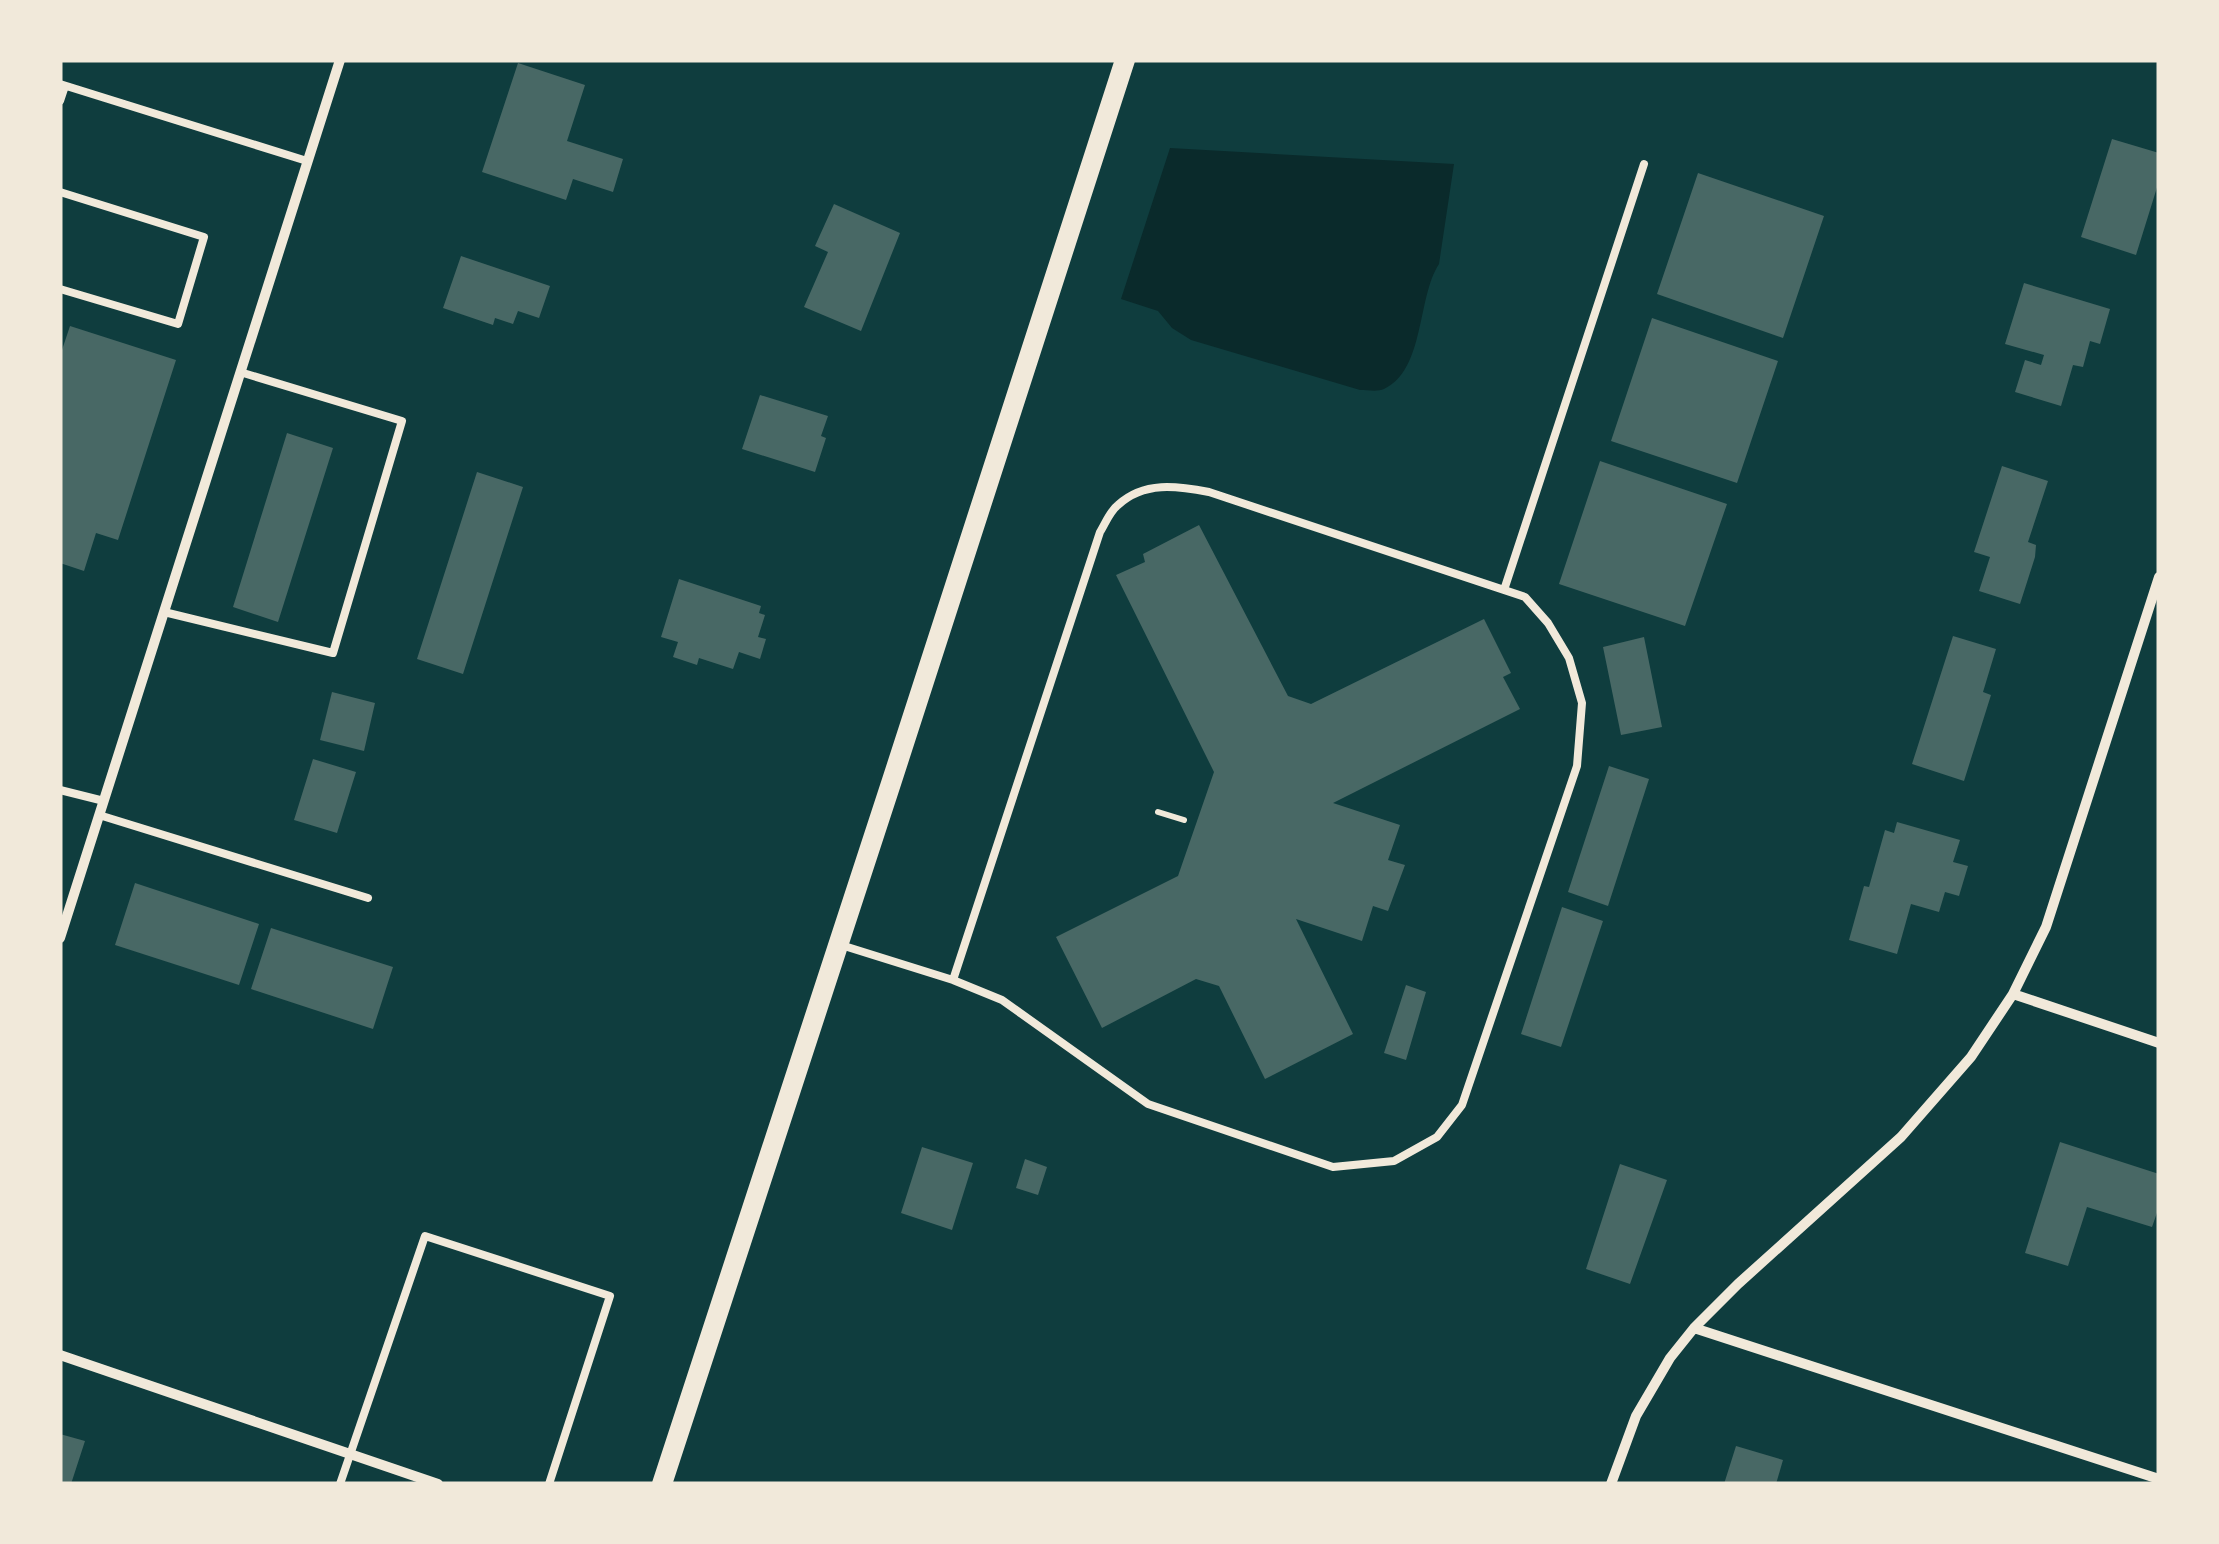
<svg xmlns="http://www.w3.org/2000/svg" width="2219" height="1544" font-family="'Golos Text',sans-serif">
<rect width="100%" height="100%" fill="#0f3d3e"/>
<path fill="#0a2a2b" d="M1170,148l284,16 -15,100c-22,33 -14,106 -55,125 -6,3 -17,1 -24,1l-169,-50 -19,-12 -14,-17 -37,-12z"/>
<path fill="#486865" d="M518,63l67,22 -18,56 56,18 -10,33 -40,-13 -7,21 -84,-28z
M2112,139l47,14v28l-23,74 -55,-18z
M1698,173l126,43 -41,122 -126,-44z
M834,204l66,29 -39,98 -57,-24 24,-55 -13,-6z
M461,256l89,30 -11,32 -21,-7 -5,13 -18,-6 -2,7 -50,-17z
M2024,283l86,26 -10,35 -10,-3 -7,26 -10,-2 -12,41 -46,-14 10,-32 16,5 3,-10 -39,-11z
M1652,318l126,43 -41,122 -126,-42z
M70,326l106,34 -58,180 -22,-7 -12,38 -24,-8v-207z
M760,395l68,21 -7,20 5,2 -11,34 -73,-23z
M287,433l46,15 -55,174 -45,-15z
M1600,461l127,43 -42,122 -126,-42z
M2002,466l46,15 -20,61 8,3 -1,12 -15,47 -41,-13 11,-34 -16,-5z
M477,472l46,15 -60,187 -46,-15z
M1199,525l89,171 23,8 173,-85 27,54 -8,4 17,32 -187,94 67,22 -12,35 17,5 -17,46 -15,-5 -11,35 -66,-22 57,115 -88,45 -46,-93 -23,-7 -94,49 -46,-91 122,-61 36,-104 -98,-197 29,-13 -2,-8z
M679,579l82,27 -2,7 6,2 -7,22 8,2 -6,20 -21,-7 -6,17 -34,-11 -2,7 -24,-8 5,-15 -17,-5z
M1953,636l43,13 -13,43 8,3 -27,86 -52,-17z
M1644,637l18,90 -41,8 -18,-88z
M332,692l43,11 -11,48 -44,-11z
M313,759l43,13 -19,61 -43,-13z
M1609,766l40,13 -41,127 -40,-14z
M1897,822l63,18 -7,22 15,4 -9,30 -14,-4 -6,20 -28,-8 -14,50 -48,-14 15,-54 5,1 16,-57 9,3z
M135,883l124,41 -20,61 -124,-40z
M1562,907l41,14 -42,126 -40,-13z
M271,928l122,39 -20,62 -122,-40z
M1406,985l20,7 -20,68 -22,-7z
M2060,1142l99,32v33l-7,20 -65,-20 -19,59 -43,-13z
M922,1147l51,16 -21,67 -51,-17z
M1025,1159l22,8 -9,28 -22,-7z
M1620,1164l47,16 -37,104 -44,-15z
M60,1434l25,7 -14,43h-11z
M1736,1446l47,14 -7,24h-52z"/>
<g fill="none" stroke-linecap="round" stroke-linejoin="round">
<path stroke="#f1e9da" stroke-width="6" d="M1158,812l26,8"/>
<path stroke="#f1e9da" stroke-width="8" d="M60,84l247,77
M60,101l5,-15
M60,192l144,45 -26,87 -118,-35
M1504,590l140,-426
M164,612l169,41 69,-232 -162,-49
M60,790l44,11
M99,815l269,83
M841,945l112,35 49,20 146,104 185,63 61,-6 43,-24 25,-32 115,-339 5,-63 -13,-45 -21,-35 -23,-26 -316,-105c-32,-6 -65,-11 -91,13 -8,6 -13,19 -18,27l-147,448
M340,1484l85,-248 185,60 -61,188"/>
<path stroke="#f1e9da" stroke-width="10" d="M60,938l280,-878
M2013,994l146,49
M1694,1328l465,151
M60,1355l378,129
M1611,1484l25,-68 34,-58 24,-30 44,-44 163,-147 70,-80 42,-63 33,-67 113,-350"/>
<path stroke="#f1e9da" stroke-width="20" d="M662,1484c154,-475 312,-948 463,-1424"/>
</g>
<rect width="2219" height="1544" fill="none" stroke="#f1e9da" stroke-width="125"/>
</svg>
